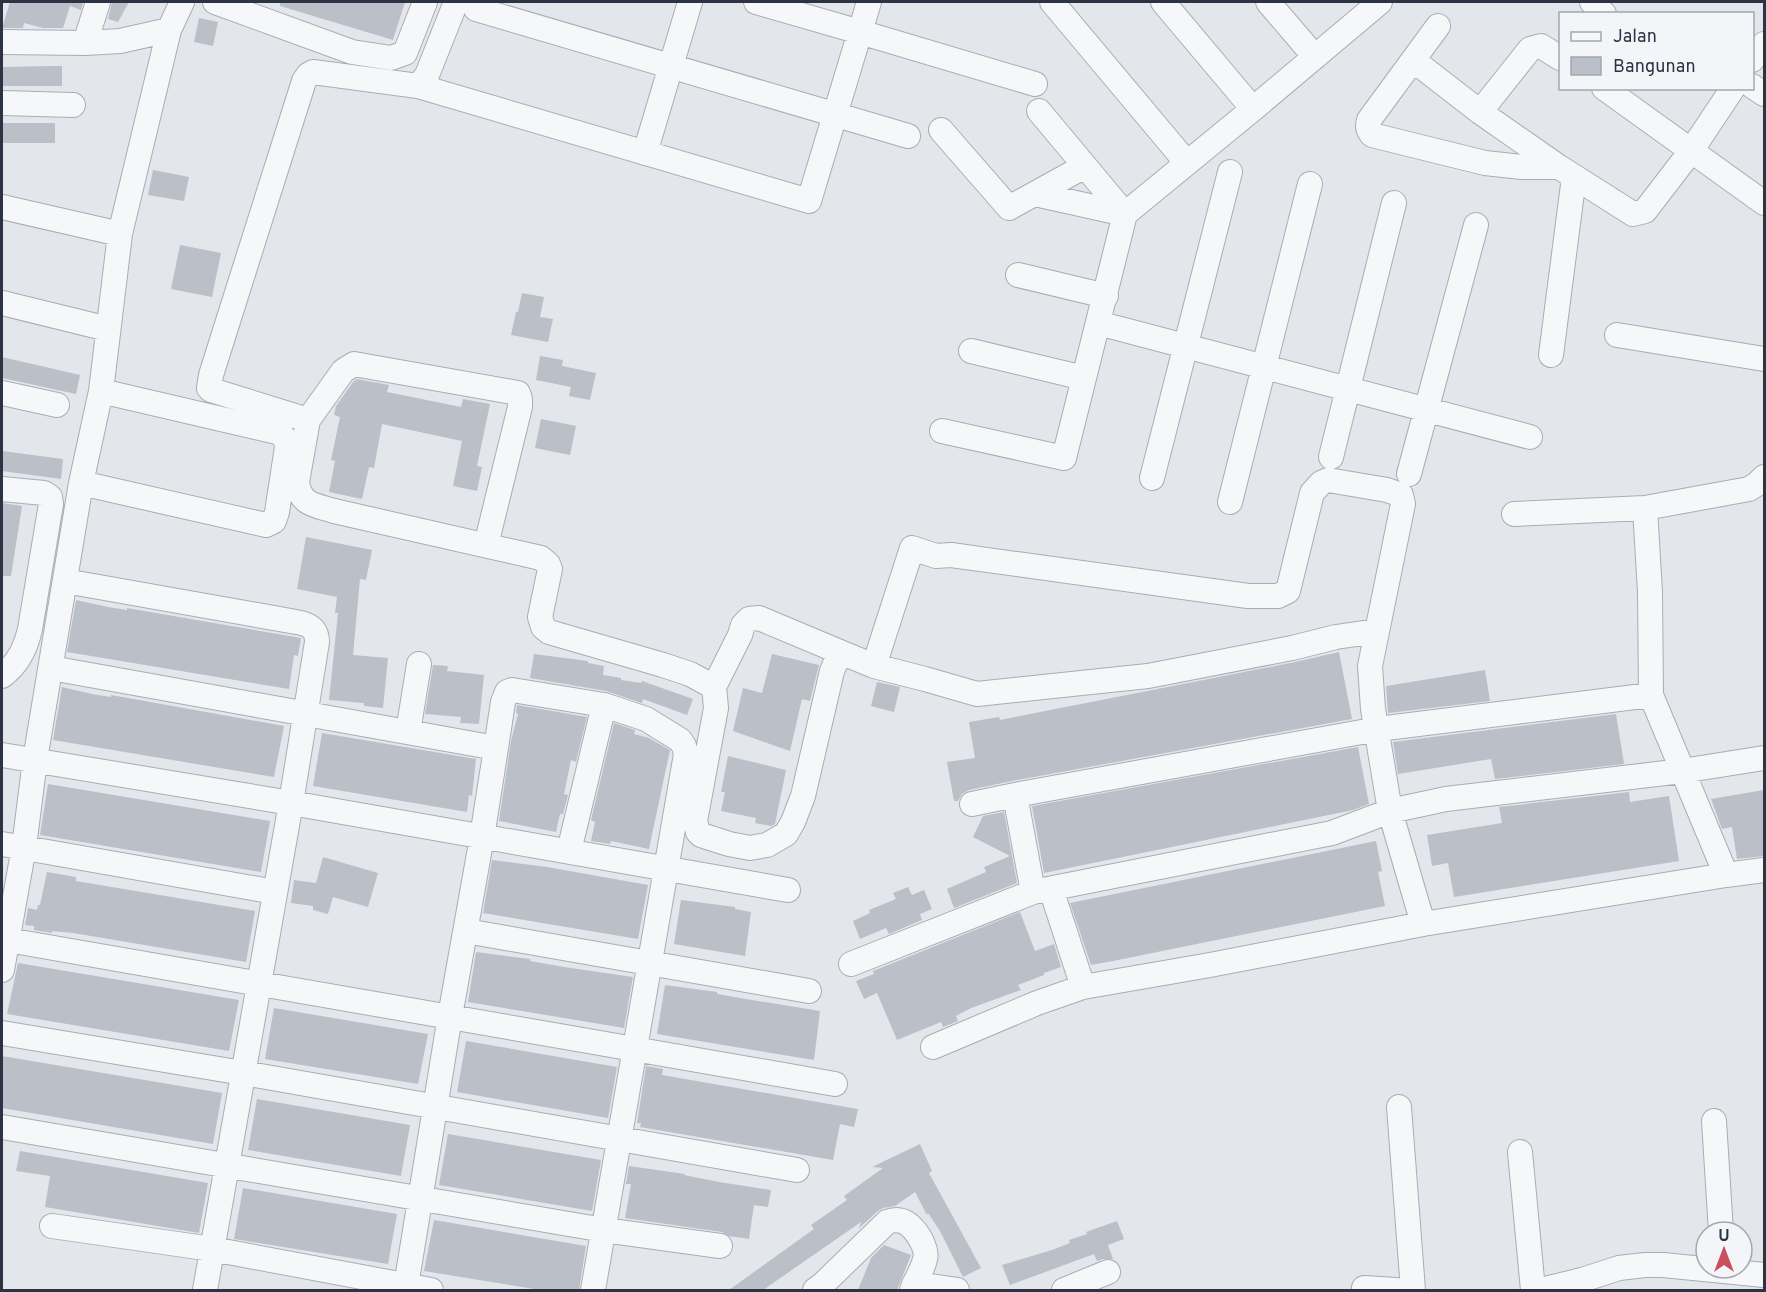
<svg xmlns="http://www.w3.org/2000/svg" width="1766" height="1292" font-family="Overpass,sans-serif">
<rect width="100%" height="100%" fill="#e3e6eb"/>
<path fill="#bbbfc8" d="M10,2h73l-2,8 -11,-4 -7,22h-20l-19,-5 -1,5h-21z
M112,2h17l-11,20 -10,-3z
M280,2h125l-12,38 -113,-34z
M199,18l19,4 -5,24 -19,-4z
M53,66h9v20h-60v-19z
M2,123h53v20h-53z
M153,170l36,7 -5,24 -36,-6z
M180,245l41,8 -9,44 -41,-8z
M522,293l22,4 -4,20 13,2 -5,23 -37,-7 5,-23h2z
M540,356l23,4 -1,6 34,7 -6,27 -21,-4 2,-9 -35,-7z
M2,357l78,18 -4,19 -74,-16z
M357,379l32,6 -2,7 74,15 2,-8 27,5 -13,62 5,1 -5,24 -24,-5 9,-45 -80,-17 -8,44 -5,-1 -7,32 -33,-7 6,-31 -4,-1 9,-43 -6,-2 2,-9 17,-24z
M541,419l35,7 -6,29 -35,-7z
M2,451l61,8 -2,20 -59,-8z
M2,503l20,3 -11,70h-9z
M306,537l66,13 -6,30 -6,-1 -7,76 35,3 -5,50 -19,-2v-3l-35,-3 9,-87h-3l2,-16 -40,-8z
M76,600l32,7 19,3v-2l174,30 -3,18 -4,-1 -5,34 -222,-37z
M1339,652l13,67 -340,62 -43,9 -7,4 -4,7h-4l-7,-39 28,-4 -6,-36 30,-5 1,3 295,-58z
M534,654l54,7v2l16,3 -1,9 18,3v2l20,3 1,-2 51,18 -6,16 -44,-16 -1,4 -36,-12 -76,-13z
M772,654l47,11 -9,36 -8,-2 -12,52 -57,-20 10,-43 19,5z
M433,665l15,1 -1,5 37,4 -5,49 -19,-1 1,-6 -36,-3z
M1485,670l5,31 -102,12 -2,-27z
M877,682l23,5 -6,25 -23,-6z
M62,687l30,7 19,3v-2l17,3 156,28 -10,51 -221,-37z
M517,705l70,12 -11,45 -5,-2 -7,34 4,1 -5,19h-3l-4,18 -57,-11 12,-80 7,-27 -2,-1z
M1616,714l8,50 -129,15 -4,-20 -93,15 -5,-32z
M614,723l21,7 -1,4 15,4 21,12 -21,99 -38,-8 -1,3 -19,-3 4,-19 -4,-2z
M322,733l154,26 -4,37 -3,-1 -2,17 -154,-26z
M1358,747l11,57 -16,6 -309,63 -12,-67z
M728,756l58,14 -11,54 -4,2 -16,-3 1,-5 -35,-7 4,-19h-4z
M48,784l222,37 -9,51 -221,-37z
M1764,790v66l-27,3 -5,-32 -10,2 -11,-30z
M1629,792l1,10 39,-6 10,65 -225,36 -6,-34 -16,3 -5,-31 75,-12 -3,-16z
M1004,812l13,71 -63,25 -7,-19 39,-17 -2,-5 26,-11 -37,-19 10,-21z
M1376,841l6,30 -4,1 7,34 -272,55 -22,4 -21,-62z
M323,857l55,16 -10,34 -35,-10 -5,17 -15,-4v-4l-22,-3 3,-23 22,3z
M492,860l55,7 101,18 -10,54 -155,-26z
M47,872l29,5v4l179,30 -9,51 -173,-29 -21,-2v2l-18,-3v-4l-9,-1 3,-17 9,2 1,-5h2z
M908,887l4,8 12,-5 8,19 -12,5 2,6 -33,14 -3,-6 -26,11 -7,-18 17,-8 -1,-3 27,-11 -3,-6z
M681,900l54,7v2l16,3 -6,44 -71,-12z
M1020,912l15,39 19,-7 7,23 -17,6v2l-26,10 3,5 -50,18 -15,8 2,5 -15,6 -2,-5 -44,18 -20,-47 -13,6 -8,-18 18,-7 -1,-3z
M476,952l54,7v2l34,6 69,10 -9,51 -156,-26z
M18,963l221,37 -10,51 -222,-37z
M665,985l52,7v2l35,6 68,11 -6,49 -157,-26z
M274,1008l154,26 -10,50 -153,-25z
M466,1041l151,26 -9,51 -151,-26z
M2,1056l220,37 -9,51 -211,-36z
M646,1066l17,3 -1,6 196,34 -4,18 -14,-3 -7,36 -193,-33 1,-4h-4z
M257,1099l153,26 -9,51 -153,-26z
M448,1134l153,26 -9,51 -153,-26z
M920,1144l12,27 -3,2 52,95 -18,9 -23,-46 -12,-18 -1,2 -12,-23 -20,14 -12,2 -5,3 -19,17 2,-6 -98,68h-34l85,-61 -3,-4 36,-25 -3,-4 39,-28 -11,-1z
M20,1151l188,32 -9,50 -154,-26 5,-31 -34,-5z
M629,1166l56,8 -1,1 35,7 52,8 -3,17 -14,-2 -5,34 -20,-3 -7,-4 -97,-14 6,-34h-5z
M243,1188l154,26 -9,50 -154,-25z
M434,1220l152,26 -7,44h-38l-117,-19z
M1117,1221l7,18 -16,6 5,14h-10l-6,2 -3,-7 -84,31 -8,-20 50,-15 18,-7 -1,-3 18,-6 -1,-2z
M884,1245l27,10 -14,35h-39l13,-32z"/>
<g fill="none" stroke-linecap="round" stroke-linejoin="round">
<g stroke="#a8adb5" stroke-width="26">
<path id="minor" d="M215,2l137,50 39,6 14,-5 20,-51
M456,2l-29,73 -9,11 -105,-14 -5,3 -4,6 -93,294 -2,13 2,2 97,30 -11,62c3,23 18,23 37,29l207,47 7,6 2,5 -10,48 3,10 6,5 114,33 27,9 24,13 2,21 -21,113 3,11 3,3 28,9 21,4 17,-3 19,-11 7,-12 10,-26 29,-125 8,-19 34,14 51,13 52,15 171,-18 144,-28 44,-11 41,-6
M869,2l-9,30 175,52
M1052,2l135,161
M1163,2l90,107 127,-107
M1268,2l47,55
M1592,2l12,12
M476,9l432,127
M1438,26l-69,94c-2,7 -1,10 3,15l113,28 37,4h37
M2,42l83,1 35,-2 49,-11
M85,43l13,-41
M1413,60l67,52 79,55 74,47 12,-3 46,-60 42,-63
M1752,60l12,-16
M418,86l391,115 51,-169 -104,-30
M1752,86l12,8
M1604,88l160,115
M2,103l71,2
M1039,111l86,103 128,-105
M1480,112l50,-63 11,-3 19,12
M941,130l68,78 76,-42
M645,153l45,-151
M2,207l118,27
M1018,275l88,21
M2,303l106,26
M1098,323l432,114
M1617,335l147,24
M971,351l113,27
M1551,355l23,-178
M2,393l55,12
M308,420l35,-49 11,-7 164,29 2,6v8l-34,138
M942,431l122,27 61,-244 -90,-20
M1331,457l63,-254
M1409,474l67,-249
M1152,478l78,-306
M81,483l185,42 8,-4 3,-9 10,-65c-1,-8 -3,-11 -10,-15l-176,-41
M2,489l42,4 6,4 1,7 -21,125c-4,19 -12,35 -28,47
M1230,502l80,-318
M1645,508l5,84 1,103 75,180 38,-5
M1514,514l131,-6 104,-19 8,-5 7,-7
M65,581l231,41c13,2 21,6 21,20l-26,161 497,87
M874,666l38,-118 24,8 15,-1 297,41h30l10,-5 24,-98 9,-10 7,-3 59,10 14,5 2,9 -33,162 3,43 17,102 33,113
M51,668l445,80 -14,89 -32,179 -44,270
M714,687l26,-52 3,-10 6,-6 10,-1 81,34
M408,732l11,-68
M496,748l7,-46 4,-10 5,-2 92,15 42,14 34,21 4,6 2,8 -93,536
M2,755l289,48 -86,487
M972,804l43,-9
M2,844l273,48
M569,851l35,-146
M1051,889l32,98
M1033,892l-18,-97 363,-66 273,-34
M466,931l343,60
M2,939l833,145
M851,964l182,-72 299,-59 58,-22 56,-12 236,-28 82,-13
M2,970l22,-123 11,-87 46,-277 20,-92 19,-157 49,-204 13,-28
M2,1033l241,40 554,97
M933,1047l104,-44 46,-16 127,-22 213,-41 303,-49
M1399,1107l14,183
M1714,1121l7,111
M2,1127l602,103 116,16
M1520,1152l13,138
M52,1226l160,23 219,41
M914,1284l43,6
M1364,1288l32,2
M815,1290l8,-6 64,-62c16,-6 26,4 34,18 3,6 6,13 4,19 -2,11 -10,21 -13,31
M1064,1290l44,-18
M1541,1290l41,-10 37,-12 26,-3h18l101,10"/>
</g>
<use href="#minor" stroke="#f6f7f9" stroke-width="24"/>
</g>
<rect width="1766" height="1292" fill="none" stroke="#2c3343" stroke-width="6"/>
<rect x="1559" y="12" width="195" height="78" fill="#f3f5f8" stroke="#a3a7b0" stroke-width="1.5"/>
<rect x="1571" y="32" width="30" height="9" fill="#f6f7f9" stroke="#a3a7b0" stroke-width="1.5"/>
<text x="1613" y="42" font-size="18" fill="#2c3343">Jalan</text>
<rect x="1571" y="57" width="30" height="18" fill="#bbbfc8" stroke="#a3a7b0" stroke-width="1.5"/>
<text x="1613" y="72" font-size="18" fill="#2c3343">Bangunan</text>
<g transform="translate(1724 1250)"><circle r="28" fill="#f3f5f8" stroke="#a3a7b0" stroke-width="1.5"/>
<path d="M0-4.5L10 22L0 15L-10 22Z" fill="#c94f5a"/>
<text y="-9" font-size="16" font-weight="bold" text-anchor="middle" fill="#2c3343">U</text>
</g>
</svg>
